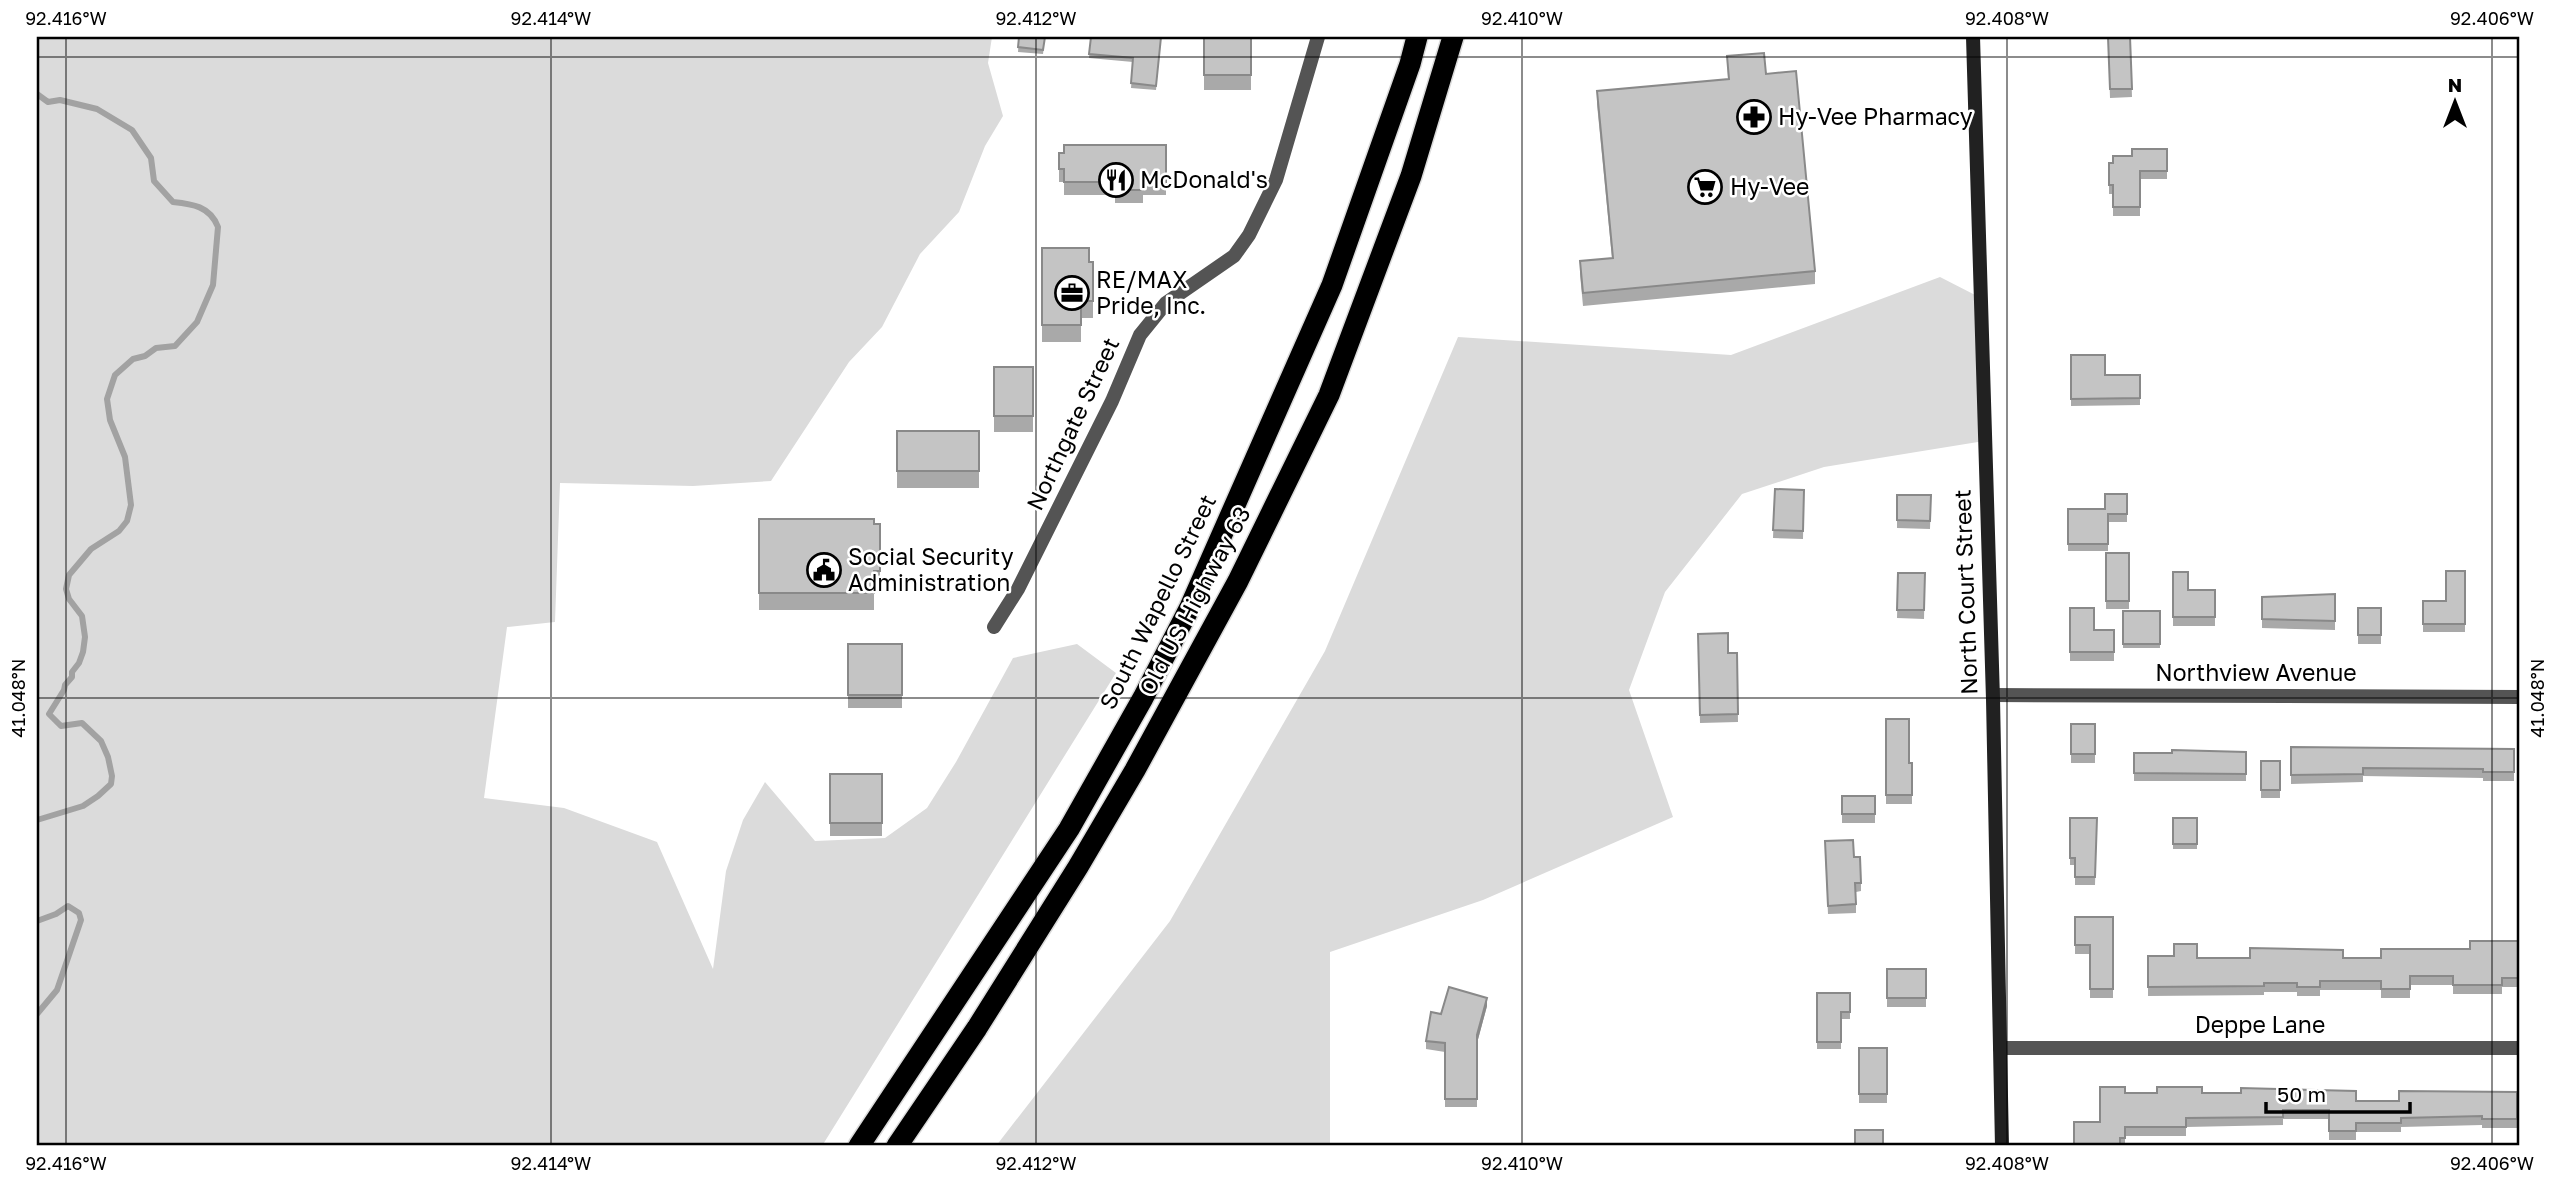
<svg xmlns="http://www.w3.org/2000/svg" width="2557" height="1183" font-family="'Golos Text',sans-serif">
<rect width="100%" height="100%" fill="#fff"/>
<path fill="#dbdbdb" d="M37,37h955l-4,26 15,53 -18,30 -26,66 -39,42 -38,73 -33,35 -78,119 -78,5 -133,-3 -5,139 -48,5 -23,171 80,10 93,34 56,127 13,-98 17,-51 22,-38 50,59 70,-3 42,-30 29,-46 57,-104 64,-14 39,29 -294,473h-785z
M1940,277l39,20 5,144 -160,26 -82,27 -77,98 -36,98 44,127 -190,83 -153,52v194h-334l174,-225 155,-270 133,-314 273,18z"/>
<g fill="none" stroke-linecap="round" stroke-linejoin="round">
<path stroke="#a2a2a2" stroke-width="6" d="M37,94l11,8 12,-2 37,9 35,21 19,28 3,23 19,21c19,2 37,4 45,25l-5,58 -16,37 -22,24 -19,2 -11,8 -12,3 -18,16 -8,24 3,21 15,37 6,48 -4,16 -8,10 -28,18 -22,26 -3,14 3,10 13,17 3,21 -2,15 -4,11 -7,9v5l-7,8 -1,5 -15,24 12,12 21,-3 19,18 7,16 4,19 -1,8 -13,12 -15,10 -46,14
M37,921l19,-7 12,-8 11,7 2,7 -24,70 -20,24"/>
<g stroke="#dbdbdb" stroke-width="24">
<path id="highway" d="M859,1146l210,-317 74,-131 47,-91 142,-322 78,-221 7,-27
M897,1146l80,-118 101,-161 57,-97 103,-189 91,-186 82,-219 42,-139"/>
</g>
<path stroke="#545454" stroke-width="14" d="M994,627l24,-38 94,-188 28,-66 26,-32 68,-47 15,-21 27,-55 42,-143
M1993,695l527,2
M2000,1048h520"/>
<path stroke="#212121" stroke-width="14" d="M1973,37l20,662 9,447"/>
<use href="#highway" stroke="#000" stroke-width="21"/>
</g>
<path fill="#a9a9a9" d="M1019,37h26l-2,17 -25,-2z
M1091,37h70l-5,53 -25,-2 2,-26 -44,-4z
M1204,37h47v53h-47z
M2108,37h22l2,60 -22,1z
M1727,56l39,18 49,197v13l-232,22 -3,-32v-13l32,-3 -15,-154v-13l131,-12z
M1166,145v50h-23v8h-28v-8h-51v-13h-5v-29z
M2167,149v30h-27v37h-27v-22h-4v-31h4l19,-7z
M1042,248l47,14h4v56h-12v24h-39z
M2071,355l34,20h35v30l-69,1z
M994,367h39v65h-39z
M897,431h82v57h-82z
M1775,489l29,1 -1,49 -30,-1z
M2127,494v28h-19v29h-40v-42h37z
M1897,495h34l-1,34 -33,-1z
M759,519l121,5v64h-6v22h-115z
M2106,553h23v56h-23z
M2465,571v61h-42v-31h23z
M2173,572l15,18h27v36h-42z
M1898,573h27l-1,46 -27,-1z
M2335,594v36l-73,-2v-31z
M2070,608l24,22h20v31h-44z
M2358,608h23v36h-23z
M2123,611h37v37h-37z
M1698,634l30,19h9l1,69 -38,1z
M848,644h54v64h-54z
M1886,719l23,44h3v41h-26z
M2071,724h24v39h-24z
M2291,747l223,2v32h-31v-3l-120,-2v6l-72,2z
M2246,752v29h-112v-28z
M2261,761h19v37h-19z
M830,774h52v62h-52z
M1842,796h33v27h-33z
M2070,818h27l-2,67h-20v-20h-5z
M2173,818h24v31h-24z
M1825,850l29,7 7,26v8l-5,1v21l-28,1z
M2075,917h38v81h-23v-44h-15z
M2520,941v46h-18v7h-49v-9h-43v13h-29v-8h-61v6h-23v-4h-33v3l-116,1v-40l49,2h184l89,-9z
M1887,969h39v38h-39z
M1817,993h33v26h-9v30h-24z
M1487,1006l-10,37v64h-32v-55l-19,-3v-8l15,-27z
M1859,1048h28v55h-28z
M2517,1092v36h-35v-3l-81,2v5h-45v8h-27v-21h-46v6l-97,2v9h-61v10h-51l26,-24 25,-29h77l154,8h43z"/>
<path fill="#898989" d="M1487,998v8l-10,37v-8z"/>
<path fill="#c4c4c4" stroke="#898989" stroke-width="2" d="M1019,37h26l-2,13 -25,-3z
M1091,37h70l-5,49 -25,-3 2,-25 -44,-4z
M1204,37h47v38h-47z
M2108,37h22l2,52h-22z
M1764,53l2,21 30,-3 19,200 -232,22 -3,-32 33,-3 -16,-167 132,-12 -2,-23z
M1064,145h102v37h-23v8h-28v-8h-51v-13h-5v-16h5z
M2132,149h35v22h-27v36h-27v-22h-4v-22h4v-7h19z
M1042,248h47v14h4v39h-12v24h-39z
M2071,355h34v20h35v23l-69,1z
M994,367h39v49h-39z
M897,431h82v40h-82z
M1775,489l29,1 -1,41 -30,-1z
M2105,494h22v20h-19v30h-40v-35h37z
M1897,495h34l-1,26 -33,-1z
M759,519h115v5h6v47h-6v22h-115z
M2106,553h23v48h-23z
M2446,571h19v53h-42v-23h23z
M2173,572h15v18h27v27h-42z
M1898,573h27l-1,37h-27z
M2335,594v27l-73,-2v-22z
M2070,608h24v22h20v22h-44z
M2358,608h23v27h-23z
M2123,611h37v33h-37z
M1728,633v20h9l1,61 -38,1 -2,-81z
M848,644h54v51h-54z
M1886,719h23v44h3v32h-26z
M2071,724h24v30h-24z
M2291,747l223,2v23h-31v-3l-120,-1v6l-72,1z
M2172,750l74,2v22l-112,-1v-20h38z
M2261,761h19v29h-19z
M830,774h52v49h-52z
M1842,796h33v18h-33z
M2070,818h27l-2,59h-20v-19h-5z
M2173,818h24v26h-24z
M1853,840l1,17h6l1,26h-6l1,21 -28,2 -3,-65z
M2075,917h38v72h-23v-44h-15z
M2470,941h50v37h-18v7h-49v-9h-43v13h-29v-8h-61v6h-23v-4h-33v3l-116,1v-31h26v-12h23v14h53v-10l93,2v8h38v-9h89z
M1887,969h39v29h-39z
M1449,987l38,11 -10,37v64h-32v-56l-19,-2 5,-29 10,2z
M1817,993h33v19h-9v30h-24z
M1859,1048h28v46h-28z
M2100,1087h25v6h32v-6h45v6h39v-5l115,3v10h43v-10l118,1v27h-35v-3l-81,2v5h-45v8h-27v-21h-46v7l-97,1v9h-61v11h-5v8h-46v-24h26z
M1855,1130h28v16h-28z"/>
<path fill="none" stroke="#000" stroke-width="2" stroke-opacity="0.45" d="M66,37v1109M551,37v1109M1036,37v1109M1522,37v1109M2007,37v1109M2492,37v1109M37,57h2483M37,698h2483"/>
<defs>
<g id="pharmacy-ring" transform="scale(1.75)"><circle r="9.5" fill="#fff" stroke="#000" stroke-width="1.5"/><path d="M-2-6h4v4h4v4h-4v4h-4v-4h-4v-4h4Z" fill="#000"/></g>
<g id="restaurant-ring" transform="scale(1.75)"><circle r="9.5" fill="#fff" stroke="#000" stroke-width="1.5"/><path d="M-5-6h1v4h1v-4h1v4h1v-4h1v5L-1.5 .5V6h-2V.5L-5-1ZM5-6V6H3V1.5H1.5Q1.5-4 5-6Z" fill="#000"/></g>
<g id="supermarket-ring" transform="scale(1.75)"><circle r="9.5" fill="#fff" stroke="#000" stroke-width="1.5"/><path d="M-6-5.5h2.5l.6 2H6L4.5 2H-2.5L-4.4-4H-6ZM-1.5 3.2a1.3 1.3 0 1 0 .1 0ZM3 3.2a1.3 1.3 0 1 0 .1 0Z" fill="#000"/></g>
<g id="office-ring" transform="scale(1.75)"><circle r="9.5" fill="#fff" stroke="#000" stroke-width="1.5"/><path d="M-6-3h4V-5.5h4V-3h4V5H-6ZM-1-4.5V-3h2v-1.5ZM-6 0V1H6V0Z" fill="#000"/></g>
<g id="civic-ring" transform="scale(1.75)"><circle r="9.5" fill="#fff" stroke="#000" stroke-width="1.5"/><path d="M-.6-6.5H3V-4.5H.6V-3L4-1V1h2V6H-6V1h2V-1L-.6-3ZM-1.2 2.5V6h2.4V2.5Z" fill="#000"/></g>
</defs>
<g fill-rule="evenodd">
<use href="#pharmacy-ring" x="1754" y="117"/>
<use href="#restaurant-ring" x="1116" y="180"/>
<use href="#supermarket-ring" x="1705" y="187"/>
<use href="#office-ring" x="1072" y="293"/>
<use href="#civic-ring" x="824" y="570"/>
</g>
<g text-anchor="middle" stroke-width="5" stroke-linejoin="round" paint-order="stroke">
<g font-size="23" fill="#000" stroke="#fff" text-anchor="start">
<text x="1778" y="125">Hy-Vee Pharmacy</text>
<text x="1140" y="188">McDonald's</text>
<text x="1730" y="195">Hy-Vee</text>
<text x="1096" y="288">RE/MAX<tspan x="1096" dy="26">Pride, Inc.</tspan></text>
<text x="848" y="565">Social Security<tspan x="848" dy="26">Administration</tspan></text>
</g>
<g font-size="23" fill="#000" stroke="#fff">
<text transform="translate(1073 424) rotate(-65)" y="8">Northgate Street</text>
<text transform="translate(1966 592) rotate(-92)" y="8">North Court Street</text>
<text transform="translate(1195 601) rotate(-62)" y="8">Old US Highway 63</text>
<text transform="translate(1158 602) rotate(-64)" y="8">South Wapello Street</text>
<text x="2256" y="681">Northview Avenue</text>
<text x="2260" y="1033">Deppe Lane</text>
</g>
</g>
<rect width="2557" height="1183" fill="none" stroke="#ffffff" stroke-width="77"/>
<g transform="translate(2455 102)" stroke="#ffffff" stroke-width="5" paint-order="stroke">
<path d="M0-5L12 26L0 18L-12 26Z" fill="#000000"/>
<text y="-10" font-size="19" font-weight="bold" text-anchor="middle" fill="#000000">N</text>
</g>
<path d="M2266 1102v10h144v-10" fill="none" stroke="#000000" stroke-width="3.5"/>
<text x="2277" y="1102" font-size="21" fill="#000000" stroke="#ffffff" stroke-width="5" paint-order="stroke">50 m</text>
<rect x="38" y="38" width="2480" height="1106" fill="none" stroke="#000" stroke-width="2.5"/>
<g font-size="18" text-anchor="middle" fill="#000">
<text x="66" y="25">92.416°W</text>
<text x="551" y="25">92.414°W</text>
<text x="1036" y="25">92.412°W</text>
<text x="1522" y="25">92.410°W</text>
<text x="2007" y="25">92.408°W</text>
<text x="2492" y="25">92.406°W</text>
<text transform="translate(19 698) rotate(-90)" y="6">41.048°N</text>
<text transform="translate(2538 698) rotate(-90)" y="6">41.048°N</text>
<text x="66" y="1170">92.416°W</text>
<text x="551" y="1170">92.414°W</text>
<text x="1036" y="1170">92.412°W</text>
<text x="1522" y="1170">92.410°W</text>
<text x="2007" y="1170">92.408°W</text>
<text x="2492" y="1170">92.406°W</text>
</g>
</svg>
